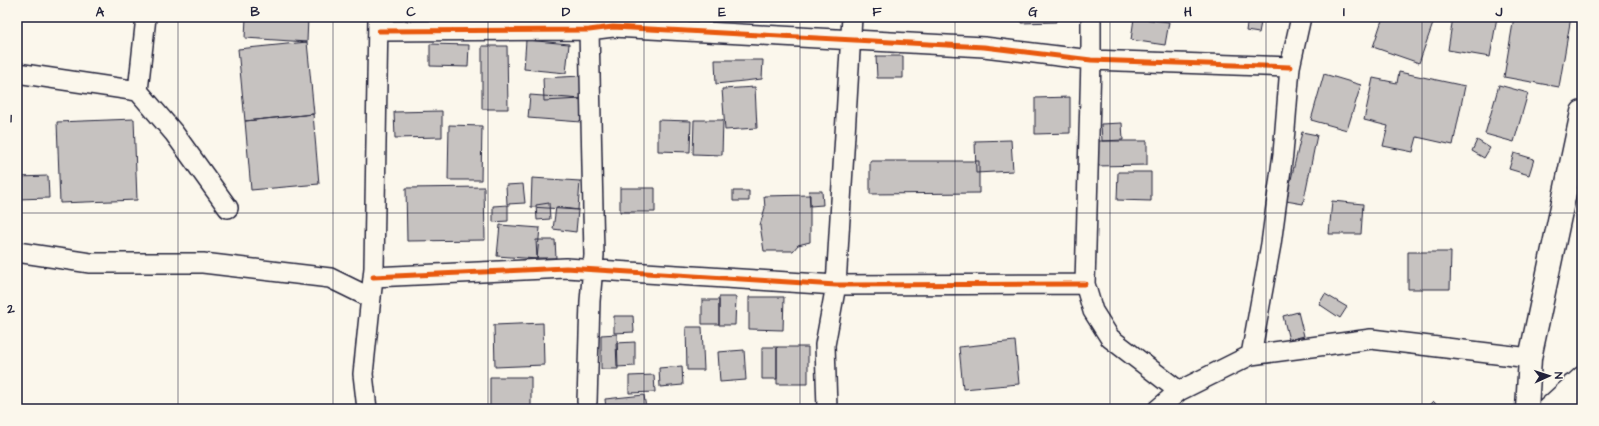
<svg xmlns="http://www.w3.org/2000/svg" width="1599" height="426" font-family="'Architects Daughter',sans-serif">
<rect width="100%" height="100%" fill="#fbf7ec"/>
<filter id="ink" filterUnits="userSpaceOnUse"><feTurbulence type="fractalNoise" baseFrequency=".025" numOctaves="2"/><feDisplacementMap in="SourceGraphic" scale="8" xChannelSelector="R" yChannelSelector="G"/><feConvolveMatrix kernelMatrix="1 2 1 2 8 2 1 2 1" color-interpolation-filters="sRGB"/></filter>
<g filter="url(#ink)">
<path fill="#c6c2c0" stroke="#22223b" d="M246,17h62l-1,25 -62,-4z
M1021,17h34l1,5 -35,1z
M1248,17h14l-3,16 -13,-2z
M1383,17h48l4,1 -16,45 -46,-16z
M1453,17h44l-7,40 -42,-7z
M1514,17h57l-12,70 -55,-10z
M1134,18l35,4 -4,23 -34,-5z
M526,40l43,4 -3,29 -42,-4z
M307,42l7,72 -69,7 -7,-72z
M430,44l39,1 -1,22 -38,-1z
M482,46h25l1,63h-26z
M876,56h27v22h-26z
M715,60h48l-1,19 -46,5z
M1399,72l66,14 -12,59 -36,-8 -4,15 -30,-6 5,-20 -24,-6 9,-42 24,5z
M1324,74l37,11 -14,45 -36,-10z
M581,76l1,23 -38,2 -1,-23z
M1499,85l29,8 -14,49 -29,-8z
M755,87l2,41 -32,2 -3,-41z
M530,95l52,4 -1,23 -53,-4z
M1070,97v36l-35,1v-36z
M442,111v26l-47,1 -1,-26z
M313,114l6,70 -68,6 -6,-69z
M134,119l3,81 -77,3 -3,-81z
M658,120l33,1 -1,31 -32,-1z
M694,120h29l-1,35 -29,-1z
M1122,123l1,17 -21,1 -1,-17z
M449,125l33,1 -1,54h-33z
M1302,132l15,3 -14,69 -17,-3z
M1011,140l2,31 -37,2 -1,-32z
M1477,140l13,8 -6,10 -12,-7z
M1096,141h51v24l-51,1z
M1514,153l20,6 -5,16 -20,-6z
M870,161h109v32l-109,1z
M1118,172h33v29l-34,-1z
M48,176l1,22 -32,1v-22z
M532,178l48,3 -2,29 -47,-3z
M523,184l2,19 -18,1 -1,-19z
M484,187l1,53 -78,1 -1,-53z
M620,188h35v24h-35z
M733,191h16v10h-16z
M809,191h13l1,14 -13,1z
M810,195v47l-12,3 -5,6h-29l-4,-26 5,-17 -1,-12z
M1332,201l31,3 -2,30h-32z
M549,203l1,16 -13,1 -1,-15z
M508,205v16l-15,1v-16z
M556,207l22,3 -2,22 -23,-3z
M500,225l40,3 -3,31 -40,-3z
M536,240h19l1,18h-19z
M1408,252h43l-1,37h-42z
M1325,294l22,13 -7,11 -21,-14z
M719,297h17l-1,28h-16z
M749,297h35l-1,33 -34,-1z
M702,300h17v24h-17z
M1298,312l6,24 -15,4 -6,-24z
M614,316h19l1,16 -20,1z
M543,323l1,42 -49,2 -1,-42z
M686,327h16l2,43h-17z
M617,334l1,35h-17v-34z
M1015,341l4,43 -56,5 -4,-42z
M635,342v24l-18,1 -1,-24z
M762,347h15v32h-15z
M777,347h31v37h-31z
M744,350l2,30 -26,2 -2,-30z
M682,366l1,19 -23,2 -1,-19z
M654,375l1,17 -26,1v-17z
M490,377h41v32h-41z
M644,395l2,14h-40l-1,-10z
M1433,401l8,8h-16z"/>
<g fill="none" stroke-linecap="round" stroke-linejoin="round">
<g stroke="#22223b" stroke-width="22">
<path id="minor" d="M1091,17v43l-6,224 8,27 17,27 69,53 72,-36
M1301,17l-11,50 -7,87 -12,90 -20,111 120,-16 159,19
M379,31l210,-1 24,-3 371,20 107,13 199,7
M17,73l121,18 36,42 54,75
M138,91l8,-74
M17,252l73,11h113l127,15 41,20
M373,277l193,-9 270,17 249,-1
M587,402l3,-101 4,-46 -5,-225
M367,409l-4,-35 11,-106 4,-251
M827,409l-2,-64 11,-60 16,-268
M1158,409l21,-18
M1546,409l36,-33
M1571,409l1,-25h6"/>
</g>
<g stroke="#22223b" stroke-width="25">
<path id="secondary" d="M1527,409l3,-51 52,-246"/>
</g>
<use href="#minor" stroke="#fbf7ec" stroke-width="19"/>
<use href="#secondary" stroke="#fbf7ec" stroke-width="22"/>
<g stroke="#fbf7ec" stroke-width="8">
<path id="cycleway" d="M379,31l210,-1 24,-3 371,20 107,13 199,7
M373,277l193,-9 270,17 249,-1"/>
</g>
<use href="#cycleway" stroke="#e8590c" stroke-width="5"/>
</g>
</g>
<path fill="none" stroke="#22223b" stroke-width="1" stroke-opacity="0.55" d="M178,17v392M333,17v392M488,17v392M644,17v392M800,17v392M955,17v392M1110,17v392M1266,17v392M1422,17v392M17,213h1565"/>
<rect width="1599" height="426" fill="none" stroke="#fbf7ec" stroke-width="44"/>
<g transform="translate(1549 376) rotate(87)" stroke="#fbf7ec" stroke-width="3" paint-order="stroke">
<path d="M0-3L7 15L0 10L-7 15Z" fill="#22223b"/>
<text y="-6" font-size="11" font-weight="bold" text-anchor="middle" fill="#22223b">N</text>
</g>
<rect x="22" y="22" width="1555" height="382" fill="none" stroke="#22223b" stroke-width="1.5"/>
<g font-size="13" text-anchor="middle" font-weight="bold" fill="#22223b">
<text x="100" y="16">A</text>
<text x="255" y="16">B</text>
<text x="411" y="16">C</text>
<text x="566" y="16">D</text>
<text x="722" y="16">E</text>
<text x="877" y="16">F</text>
<text x="1033" y="16">G</text>
<text x="1188" y="16">H</text>
<text x="1344" y="16">I</text>
<text x="1499" y="16">J</text>
<text x="11" y="122">1</text>
<text x="11" y="313">2</text>
</g>
</svg>
